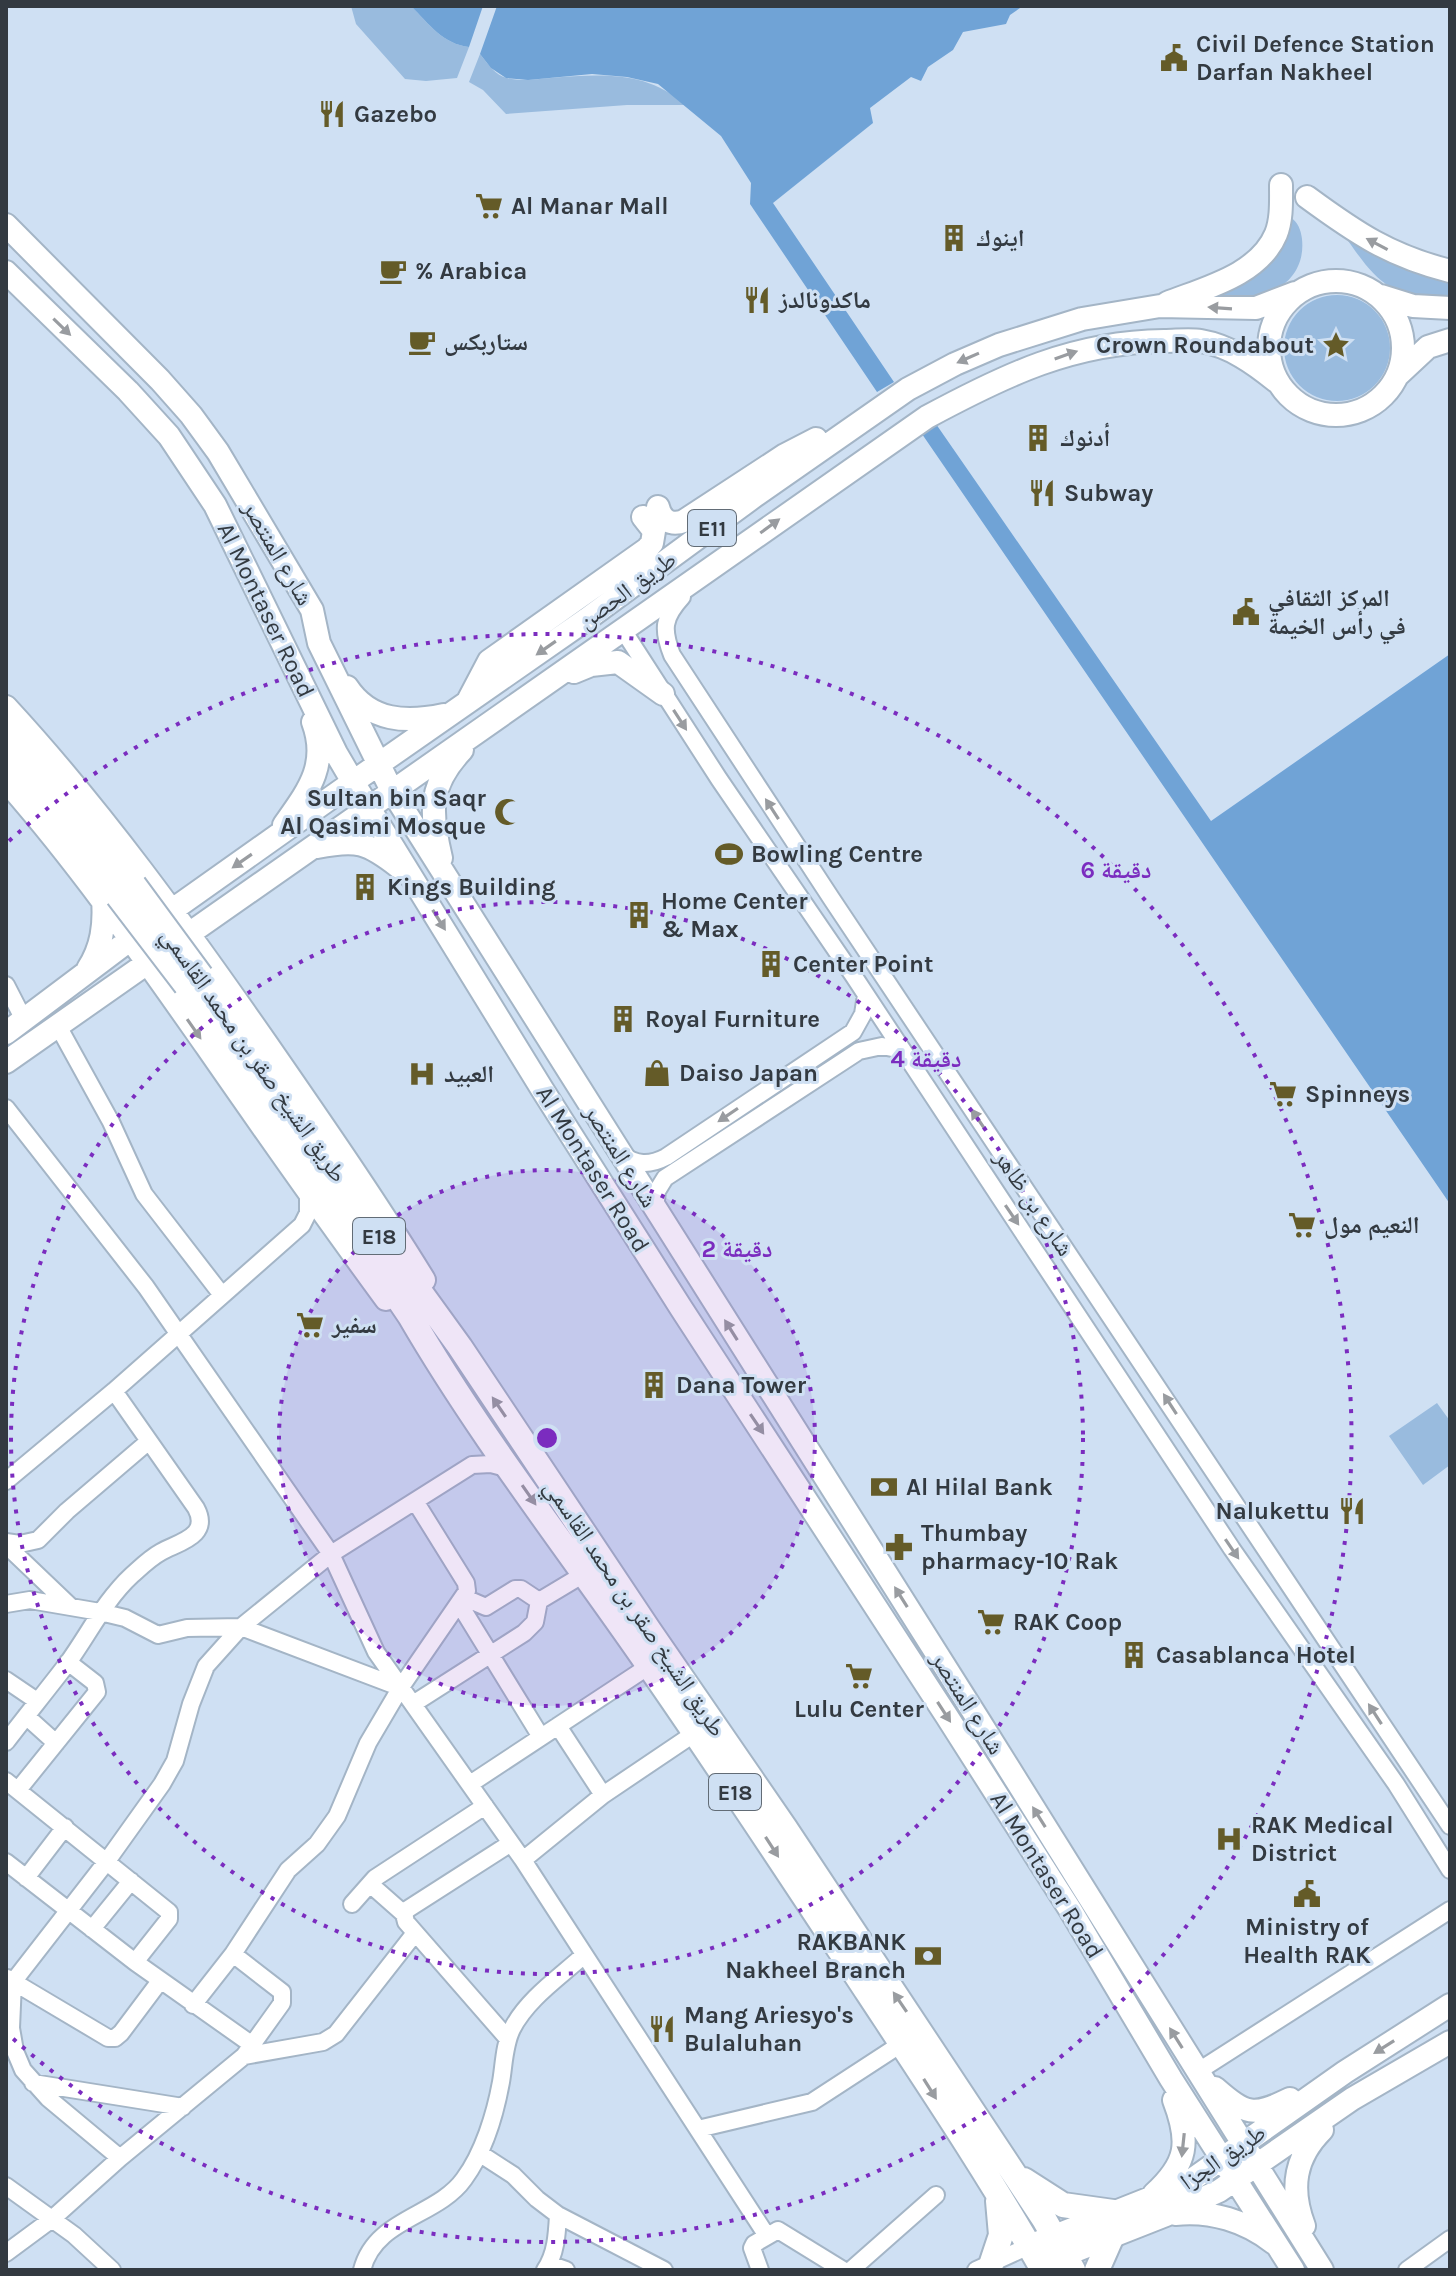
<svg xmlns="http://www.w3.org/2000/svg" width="1456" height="2276" font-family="Karla,'Noto Naskh Arabic',sans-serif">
<rect width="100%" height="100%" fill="#cfe0f3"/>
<path fill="#99bbde" d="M351,6h60c18,18 32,38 58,41l-12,31 -31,3 -21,-2 -49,-55z
M480,54c7,9 16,22 27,24 14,4 30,1 44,0 47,-4 97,-8 134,27h-58l-121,9 -23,-24 -14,-8z
M1290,217c8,5 11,13 12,22 5,47 -45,69 -85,54 38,-17 70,-29 73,-76z
M1344,235l106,45v17c-60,3 -74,-16 -106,-62z
M1284 348a53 53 0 1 1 106 0a53 53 0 1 1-106 0Z
M1437,1403l13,18v44l-27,20 -34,-49z"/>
<path fill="#70a3d6" d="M411,6h72l-14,41c-26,-3 -40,-23 -58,-41z
M497,6h526l-13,9 -4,9 -43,8 -10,18 -25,17 -7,14 -10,-4 -41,31 3,15 -100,80 121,179 -17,10 -127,-188 1,-21 -30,-47 -63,-52 -31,-7 -35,-3 -64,6 -22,-2 -15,-10 -11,-14z
M936,424l275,397 239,-167v550l-528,-770z"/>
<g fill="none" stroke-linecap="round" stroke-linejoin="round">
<g stroke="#a4b5c6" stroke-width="20">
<path id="minor" d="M682,597c-19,21 -20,32 -10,58l159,243 619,928
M623,630l96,149 134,196 379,574 164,235 54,86
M6,985l18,35
M57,1024l54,98 33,72 78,101
M6,1108l140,179 185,267 45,98 147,208 244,376
M621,1154c15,11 28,12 45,3l187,-125 10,-18 3,-19
M655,1210l2,-19 8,-13 194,-127 23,-5 20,4
M6,1481l108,-90 188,-166 6,-12v-20
M6,1542l14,2 18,-4 29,-29 82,-70
M6,1545l65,62
M465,1598l21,9 29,-18h6l18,12
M6,1604l24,-4 70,12 25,6 33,17 29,-7 54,-1 158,60
M460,1605l81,132
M6,1680l31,21
M413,1704l111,-71 11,-11 4,-21 45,-27
M26,1716l30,27
M558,1726l45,69
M6,1742c20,-26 41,-52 61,-78 22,-30 37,-63 65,-89 9,-8 18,-17 29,-23 18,-10 50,-16 35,-44l-82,-117
M6,1781l163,131v7l-34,43
M470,1784l179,-118
M18,1790l79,-98 -2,-9 -27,-21
M523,1860l80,-65 92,-62
M6,1862l129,100 116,82
M26,1878l39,-51
M370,1884l34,30 2,8 102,117
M352,1904l23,-26 110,-72
M404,1914l4,-5 103,-66
M92,1929l39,-48
M7,1978l101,60h7l6,-5 39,-52
M193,2005l40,-51
M244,2056l79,-14 13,-8 79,-101
M1197,2072l253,-162
M33,2083l150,24
M698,2129l114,-27 89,-58
M479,2153l34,22 24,24 21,16 106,55
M120,2158l-72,-60 -25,-28 -8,-19 -4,-23 2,-46 94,-121 55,-77 13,-23 16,-57 15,-38 35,-39 90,-73 141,-89 19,-1 19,5
M6,2186l68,49 38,35
M6,2253l46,-34 68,-61 124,-102 38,-53v-11l-49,-38 55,-84 29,-26 20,-28 31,-73 33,-56 66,-96 -1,-8 -51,-82
M549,2264l17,6
M362,2270c13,-52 75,-53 102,-91 19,-26 31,-64 37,-97 3,-17 3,-37 11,-53 15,-30 48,-52 72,-74
M545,2270c11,-16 12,-36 13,-55
M760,2270l-8,-22 2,-4 24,-14 65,40
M851,2270l85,-75
M976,2270l53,-24
M1407,2270l43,-31"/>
</g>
<g stroke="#a4b5c6" stroke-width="26">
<path id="major" d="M1307,197c49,36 83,59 143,74
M6,225l154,155 31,35 27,37 94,158 7,33 73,148 586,928 344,551
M6,272l122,119 41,45 46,69 121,248 17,29 189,307 139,219 265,407 125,196 100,168 122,191
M1269 348a67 67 0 1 1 134 0a67 67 0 1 1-134 0Z
M1381,296l32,10 37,2
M1167,303c38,-15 92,-28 109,-69 6,-15 5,-33 5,-49
M1398,375l30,-28 22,-7
M658,507c3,13 13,19 26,14l101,-66 31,-16
M574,672l17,-7 27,-3 45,32
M347,687c23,35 60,36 97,28
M469,699l20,-38 158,-112 5,-6 2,-12 -11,-14
M6,707c96,104 179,220 260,336 54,78 108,156 158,237
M6,781c74,84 137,175 201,266 59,85 118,169 179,252
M284,825c24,-34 45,-60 29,-103
M317,847c40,-8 50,-5 82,20
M441,858c-11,-46 -13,-72 21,-108
M88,969c14,-22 17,-44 15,-70
M6,1033l117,-88 230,-163 234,-163 169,-124 152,-106 47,-25 44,-19 83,-26 78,-13 96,2 39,-15
M6,1062l921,-645c78,-42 146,-75 237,-76 12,0 25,-2 37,0 29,5 53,22 75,40
M1215,2088c31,27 38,29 75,11
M1154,2194c34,-31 36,-52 20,-94
M1175,2214c36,-4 71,7 99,29
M1304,2226c-14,-37 -10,-68 18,-96
M1037,2243l149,-59 159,-112 105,-67
M1039,2265l127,-50 53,-24 133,-92 98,-57"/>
</g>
<g stroke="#a4b5c6" stroke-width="28">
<path id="highway" d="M6,730l70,80 58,75
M6,760l112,136
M201,976l162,237 97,134 188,282 137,199 259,391 29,51
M192,994l218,322c71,122 159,234 239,350 75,108 147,218 219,327 60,91 121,182 175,277
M1024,2180l39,25 50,7
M992,2262l9,-27 -3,-34
M1097,2270l15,-34"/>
</g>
<use href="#minor" stroke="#fff" stroke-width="16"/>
<use href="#major" stroke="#fff" stroke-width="22"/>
<use href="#highway" stroke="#fff" stroke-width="24"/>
<g stroke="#a4b5c6" stroke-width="28" stroke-linecap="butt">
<path id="highway-bridge" d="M134,885l67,91
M118,896l68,89"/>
</g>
<use href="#highway-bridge" stroke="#fff" stroke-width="24"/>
</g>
<defs><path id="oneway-solid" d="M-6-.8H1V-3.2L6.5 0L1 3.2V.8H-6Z" transform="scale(2)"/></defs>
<g fill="#999ca0">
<use href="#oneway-solid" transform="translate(1377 244) rotate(-152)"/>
<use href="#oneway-solid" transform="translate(1220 308) rotate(-176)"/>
<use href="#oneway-solid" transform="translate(62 327) rotate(44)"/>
<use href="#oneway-solid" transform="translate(1066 355) rotate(-19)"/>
<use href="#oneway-solid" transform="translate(968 358) rotate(156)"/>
<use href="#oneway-solid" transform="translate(770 526) rotate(-36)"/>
<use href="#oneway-solid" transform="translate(546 648) rotate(145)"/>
<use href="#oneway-solid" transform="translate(680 720) rotate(57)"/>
<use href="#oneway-solid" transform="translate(772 809) rotate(-123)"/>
<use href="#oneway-solid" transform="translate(242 861) rotate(145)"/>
<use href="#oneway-solid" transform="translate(439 920) rotate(58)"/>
<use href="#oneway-solid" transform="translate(194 1029) rotate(55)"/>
<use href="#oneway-solid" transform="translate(728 1115) rotate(146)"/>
<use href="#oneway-solid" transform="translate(978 1119) rotate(-124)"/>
<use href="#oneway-solid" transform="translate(1012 1215) rotate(56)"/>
<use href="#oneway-solid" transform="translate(731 1330) rotate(-122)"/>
<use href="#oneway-solid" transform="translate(1170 1404) rotate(-123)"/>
<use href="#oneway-solid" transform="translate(499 1407) rotate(-124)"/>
<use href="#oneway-solid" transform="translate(757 1424) rotate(56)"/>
<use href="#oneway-solid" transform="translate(529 1495) rotate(55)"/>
<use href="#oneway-solid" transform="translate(1232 1549) rotate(56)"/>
<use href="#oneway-solid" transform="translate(901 1597) rotate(-122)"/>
<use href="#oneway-solid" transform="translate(944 1712) rotate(57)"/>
<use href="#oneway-solid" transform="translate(1375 1714) rotate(-123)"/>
<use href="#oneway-solid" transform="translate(1039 1817) rotate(-122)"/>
<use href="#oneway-solid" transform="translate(772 1847) rotate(57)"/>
<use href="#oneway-solid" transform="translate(900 2002) rotate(-124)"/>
<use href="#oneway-solid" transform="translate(1176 2038) rotate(-122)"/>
<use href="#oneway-solid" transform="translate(1384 2047) rotate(148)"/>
<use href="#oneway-solid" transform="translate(930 2089) rotate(58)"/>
<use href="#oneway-solid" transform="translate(1183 2145) rotate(96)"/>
</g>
<circle cx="547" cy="1438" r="268" fill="#7b2cbf" fill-opacity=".12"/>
<g fill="none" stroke="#7b2cbf" stroke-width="4" stroke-dasharray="4 8">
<circle cx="547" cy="1438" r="268"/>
<circle cx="547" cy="1438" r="536"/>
<path d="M9 841A804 804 0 1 1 9 2035"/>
</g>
<defs>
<g id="civic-bare" transform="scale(2.16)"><path d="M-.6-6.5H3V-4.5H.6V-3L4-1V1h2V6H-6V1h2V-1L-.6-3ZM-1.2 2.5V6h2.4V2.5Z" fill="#645b28" stroke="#cfe0f3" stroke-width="2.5" paint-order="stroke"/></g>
<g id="restaurant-bare" transform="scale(2.16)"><path d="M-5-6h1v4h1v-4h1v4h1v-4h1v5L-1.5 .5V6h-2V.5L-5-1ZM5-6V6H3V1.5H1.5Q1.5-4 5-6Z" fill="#645b28" stroke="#cfe0f3" stroke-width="2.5" paint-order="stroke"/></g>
<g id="supermarket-bare" transform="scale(2.16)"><path d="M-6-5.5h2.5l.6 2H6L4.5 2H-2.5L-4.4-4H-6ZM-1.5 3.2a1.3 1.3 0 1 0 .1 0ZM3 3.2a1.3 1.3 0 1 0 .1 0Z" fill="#645b28" stroke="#cfe0f3" stroke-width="2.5" paint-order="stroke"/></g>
<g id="building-bare" transform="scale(2.16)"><path d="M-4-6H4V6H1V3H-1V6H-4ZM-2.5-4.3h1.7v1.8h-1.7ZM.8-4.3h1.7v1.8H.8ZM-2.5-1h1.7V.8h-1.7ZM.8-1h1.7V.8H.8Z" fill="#645b28" stroke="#cfe0f3" stroke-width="2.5" paint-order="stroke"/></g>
<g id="cafe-bare" transform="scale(2.16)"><path d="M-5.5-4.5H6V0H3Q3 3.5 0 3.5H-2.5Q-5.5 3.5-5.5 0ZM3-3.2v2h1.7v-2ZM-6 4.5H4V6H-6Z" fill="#645b28" stroke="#cfe0f3" stroke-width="2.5" paint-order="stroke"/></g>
<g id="sight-bare" transform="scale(2.16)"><path d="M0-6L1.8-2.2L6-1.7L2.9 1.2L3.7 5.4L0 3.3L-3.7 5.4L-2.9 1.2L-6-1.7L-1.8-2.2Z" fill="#645b28" stroke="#cfe0f3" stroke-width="2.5" paint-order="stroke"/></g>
<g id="mosque-bare" transform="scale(2.16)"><path d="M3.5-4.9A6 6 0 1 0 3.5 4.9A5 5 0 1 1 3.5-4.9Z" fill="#645b28" stroke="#cfe0f3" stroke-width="2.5" paint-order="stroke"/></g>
<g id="stadium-bare" transform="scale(2.16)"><path d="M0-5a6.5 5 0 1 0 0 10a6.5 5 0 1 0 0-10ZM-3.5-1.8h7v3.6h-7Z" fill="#645b28" stroke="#cfe0f3" stroke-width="2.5" paint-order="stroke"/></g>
<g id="shop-bare" transform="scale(2.16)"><path d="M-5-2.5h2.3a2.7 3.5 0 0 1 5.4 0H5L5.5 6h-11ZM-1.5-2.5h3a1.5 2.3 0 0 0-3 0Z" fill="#645b28" stroke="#cfe0f3" stroke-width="2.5" paint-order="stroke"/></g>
<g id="hospital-bare" transform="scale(2.16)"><path d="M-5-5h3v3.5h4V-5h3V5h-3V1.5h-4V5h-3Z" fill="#645b28" stroke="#cfe0f3" stroke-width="2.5" paint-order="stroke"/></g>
<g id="bank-bare" transform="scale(2.16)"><path d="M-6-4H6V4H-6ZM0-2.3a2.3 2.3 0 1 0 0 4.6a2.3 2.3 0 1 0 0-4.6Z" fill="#645b28" stroke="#cfe0f3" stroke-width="2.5" paint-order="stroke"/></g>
<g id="pharmacy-bare" transform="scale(2.16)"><path d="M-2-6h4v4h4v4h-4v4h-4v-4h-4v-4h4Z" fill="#645b28" stroke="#cfe0f3" stroke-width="2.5" paint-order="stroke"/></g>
</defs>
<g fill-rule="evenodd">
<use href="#civic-bare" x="1174" y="58"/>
<use href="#restaurant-bare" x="332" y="114"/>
<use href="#supermarket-bare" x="489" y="206"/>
<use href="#building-bare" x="954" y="238"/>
<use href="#cafe-bare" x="393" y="271"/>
<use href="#restaurant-bare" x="757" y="300"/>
<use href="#cafe-bare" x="422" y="342"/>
<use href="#sight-bare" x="1336" y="345"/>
<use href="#building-bare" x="1038" y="438"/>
<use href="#restaurant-bare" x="1042" y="493"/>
<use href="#civic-bare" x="1246" y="612"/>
<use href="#mosque-bare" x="508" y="812"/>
<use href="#stadium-bare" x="729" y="854"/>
<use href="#building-bare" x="365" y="887"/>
<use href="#building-bare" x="639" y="915"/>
<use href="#building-bare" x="771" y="964"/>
<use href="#building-bare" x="623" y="1019"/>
<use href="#shop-bare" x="657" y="1073"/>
<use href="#hospital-bare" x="422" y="1074"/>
<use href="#supermarket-bare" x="1283" y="1094"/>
<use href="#supermarket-bare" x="1302" y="1225"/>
<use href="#supermarket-bare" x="310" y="1325"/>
<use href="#building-bare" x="654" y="1385"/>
<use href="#bank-bare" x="884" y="1487"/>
<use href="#restaurant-bare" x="1352" y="1511"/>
<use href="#pharmacy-bare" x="899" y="1547"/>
<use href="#supermarket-bare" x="991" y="1622"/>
<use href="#building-bare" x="1134" y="1655"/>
<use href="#supermarket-bare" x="859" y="1676"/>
<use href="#hospital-bare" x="1229" y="1839"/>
<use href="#civic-bare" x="1307" y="1894"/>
<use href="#bank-bare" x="928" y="1956"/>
<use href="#restaurant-bare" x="662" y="2029"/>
</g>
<g text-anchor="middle" stroke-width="6" stroke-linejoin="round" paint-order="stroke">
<g fill="#cfe0f3" stroke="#626c76" stroke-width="2">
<rect x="688" y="510" width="48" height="36" rx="6"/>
<rect x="353" y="1218" width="52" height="36" rx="6"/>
<rect x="709" y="1774" width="52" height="36" rx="6"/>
</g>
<g font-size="22" font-weight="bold" fill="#333a41">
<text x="712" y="536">E11</text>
<text x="379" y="1244">E18</text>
<text x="735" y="1800">E18</text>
</g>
<g font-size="24" font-weight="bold" fill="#333a41" stroke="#cfe0f3" text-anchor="start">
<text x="1196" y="52">Civil Defence Station<tspan x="1196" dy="28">Darfan Nakheel</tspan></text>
<text x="354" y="122">Gazebo</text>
<text x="511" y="214">Al Manar Mall</text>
<text x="976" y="246">اينوك</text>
<text x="415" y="279">% Arabica</text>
<text x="779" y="308">ماكدونالدز</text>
<text x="444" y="350">ستاربكس</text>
<text x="1314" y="353" text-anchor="end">Crown Roundabout</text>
<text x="1060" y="446">أدنوك</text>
<text x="1064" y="501">Subway</text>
<text x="1268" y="606">المركز الثقافي<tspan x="1268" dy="28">في رأس الخيمة</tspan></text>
<text x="486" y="806" text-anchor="end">Sultan bin Saqr<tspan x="486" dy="28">Al Qasimi Mosque</tspan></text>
<text x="751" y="862">Bowling Centre</text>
<text x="387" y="895">Kings Building</text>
<text x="661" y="909">Home Center<tspan x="661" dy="28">&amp; Max</tspan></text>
<text x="793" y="972">Center Point</text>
<text x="645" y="1027">Royal Furniture</text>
<text x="679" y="1081">Daiso Japan</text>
<text x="444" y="1082">العبيد</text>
<text x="1305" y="1102">Spinneys</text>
<text x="1324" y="1233">النعيم مول</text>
<text x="332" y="1333">سفير</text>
<text x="676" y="1393">Dana Tower</text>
<text x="906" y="1495">Al Hilal Bank</text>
<text x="1330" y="1519" text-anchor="end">Nalukettu</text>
<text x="921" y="1541">Thumbay<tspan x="921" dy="28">pharmacy-10 Rak</tspan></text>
<text x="1013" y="1630">RAK Coop</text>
<text x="1156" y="1663">Casablanca Hotel</text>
<text x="859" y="1717" text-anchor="middle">Lulu Center</text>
<text x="1251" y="1833">RAK Medical<tspan x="1251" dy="28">District</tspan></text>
<text x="1307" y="1935" text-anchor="middle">Ministry of<tspan x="1307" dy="28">Health RAK</tspan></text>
<text x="906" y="1950" text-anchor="end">RAKBANK<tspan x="906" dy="28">Nakheel Branch</tspan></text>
<text x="684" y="2023">Mang Ariesyo's<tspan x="684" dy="28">Bulaluhan</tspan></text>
</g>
<g font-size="24" fill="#333a41" stroke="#cfe0f3">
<text transform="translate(278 553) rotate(60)" y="8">شارع المنتصر</text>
<text transform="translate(627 590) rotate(-36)" y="8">طريق الحصن</text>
<text transform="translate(266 610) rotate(64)" y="8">Al Montaser Road</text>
<text transform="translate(254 1055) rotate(55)" y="8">طريق الشيخ صقر بن محمد القاسمي</text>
<text transform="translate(621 1156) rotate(58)" y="8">شارع المنتصر</text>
<text transform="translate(593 1169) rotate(58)" y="8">Al Montaser Road</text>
<text transform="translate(1034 1203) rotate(56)" y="8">شارع بن ظاهر</text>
<text transform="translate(635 1608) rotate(56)" y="8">طريق الشيخ صقر بن محمد القاسمي</text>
<text transform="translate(968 1703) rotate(58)" y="8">شارع المنتصر</text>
<text transform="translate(1047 1875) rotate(58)" y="8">Al Montaser Road</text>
<text transform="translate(1223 2157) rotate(-34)" y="8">طريق الجزا</text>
</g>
</g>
<circle cx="547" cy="1438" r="12" fill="#7b2cbf" stroke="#cfe0f3" stroke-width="4"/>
<g font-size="24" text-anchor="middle" font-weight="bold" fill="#7b2cbf" stroke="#cfe0f3" stroke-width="6" stroke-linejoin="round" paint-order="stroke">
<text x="1116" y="878">6 دقيقة</text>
<text x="926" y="1067">4 دقيقة</text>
<text x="737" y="1257">2 دقيقة</text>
</g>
<rect width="1456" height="2276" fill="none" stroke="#333a41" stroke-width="16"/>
</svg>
